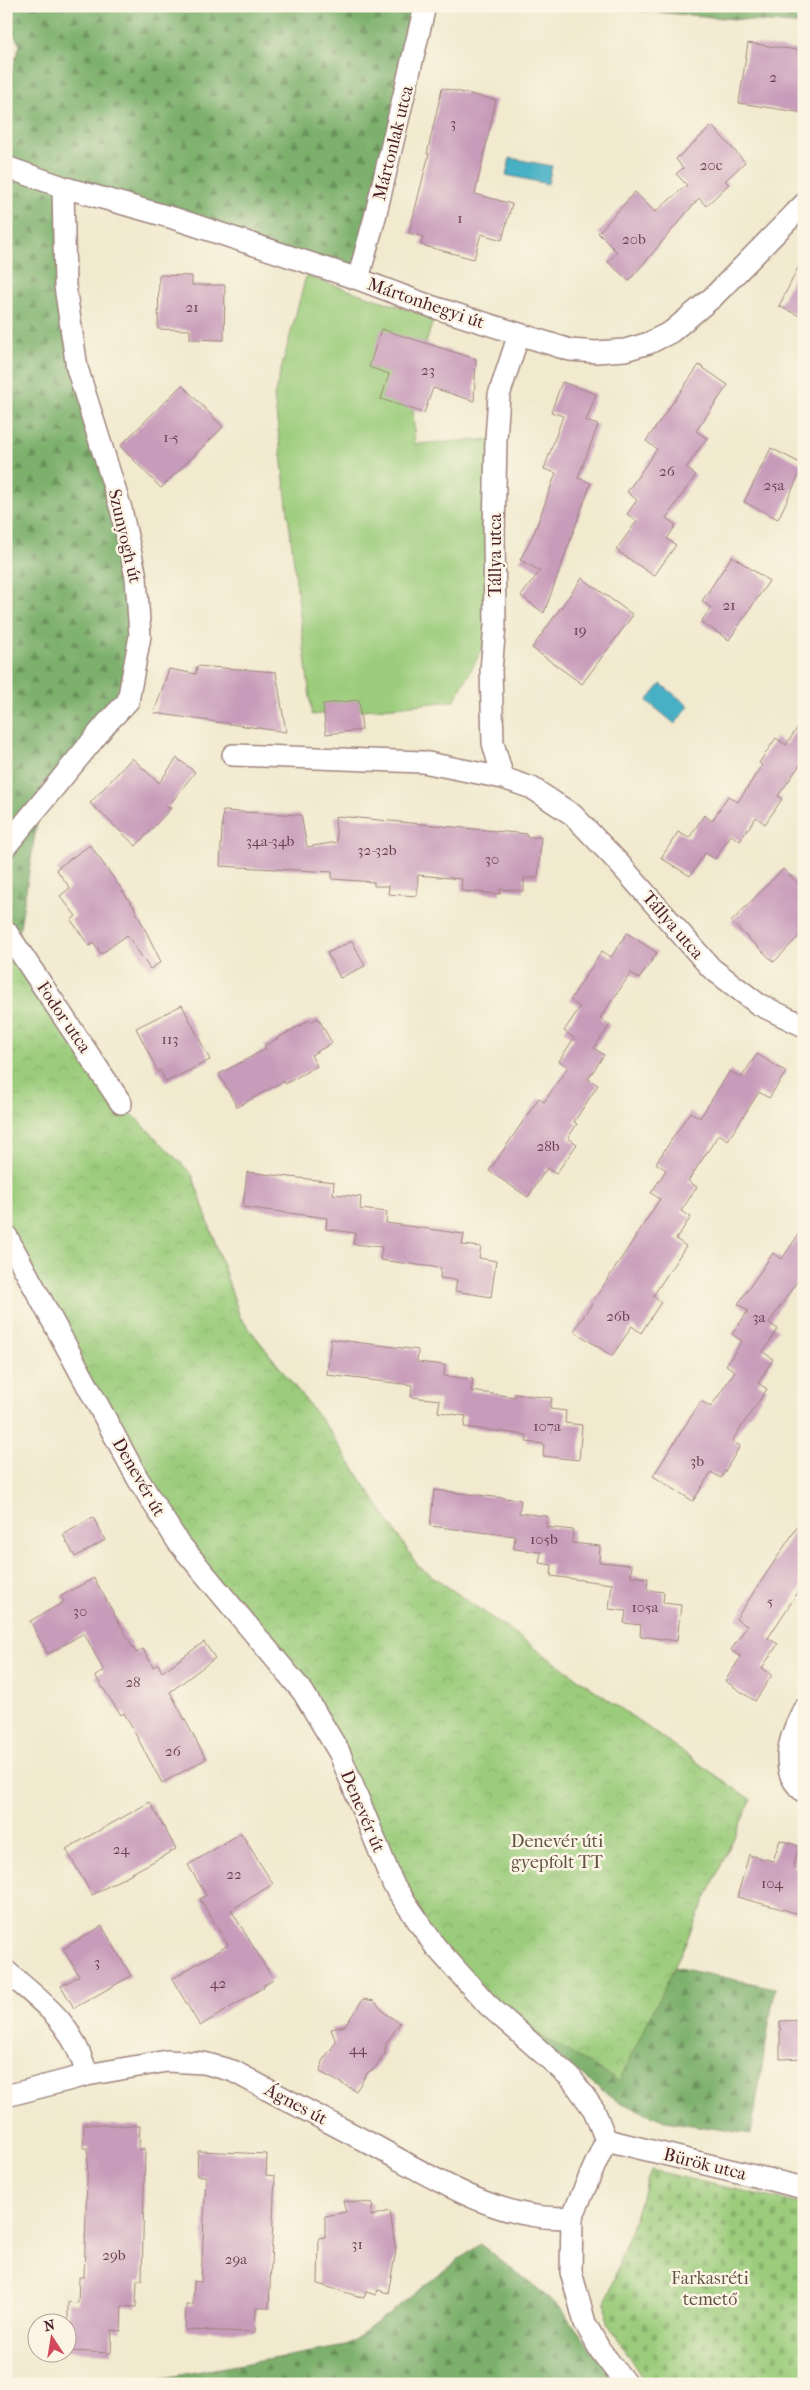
<svg xmlns="http://www.w3.org/2000/svg" width="810" height="2390" font-family="'IM FELL French Canon',serif">
<defs>
<pattern id="forest-firs" width="22" height="20" patternUnits="userSpaceOnUse" patternTransform="scale(1.25)"><rect width="22" height="20" fill="#7cb06c"/><path d="M5 1l3.5 6h-7zM16 11l3.5 6h-7z" fill="#688f59"/></pattern>
<pattern id="cemetery-stones" width="16" height="16" patternUnits="userSpaceOnUse" patternTransform="scale(1.25)"><rect width="16" height="16" fill="#9bcc7c"/><path d="M2 7V4a2 2 0 0 1 4 0v3zM10 15v-3a2 2 0 0 1 4 0v3z" fill="#87af6b"/></pattern>
<pattern id="park-crowns" width="20" height="18" patternUnits="userSpaceOnUse" patternTransform="scale(1.25)"><rect width="20" height="18" fill="#9bcc7c"/><path d="M2 6a3 3 0 1 1 6 0M12 15a3 3 0 1 1 6 0" fill="none" stroke="#87af6b"/></pattern>
</defs>
<rect width="100%" height="100%" fill="#fcf5e5"/>
<filter id="ink" filterUnits="userSpaceOnUse"><feTurbulence type="fractalNoise" baseFrequency=".02" numOctaves="2"/><feDisplacementMap in="SourceGraphic" scale="10" xChannelSelector="R" yChannelSelector="G"/><feConvolveMatrix kernelMatrix="1 2 1 2 8 2 1 2 1" color-interpolation-filters="sRGB"/></filter>
<filter id="wash" filterUnits="userSpaceOnUse"><feTurbulence type="fractalNoise" baseFrequency=".0096" numOctaves="4" result="noise"/><feDisplacementMap in="SourceGraphic" scale="20" xChannelSelector="R" yChannelSelector="G"/><feGaussianBlur stdDeviation="1.12" result="paint"/><feColorMatrix in="noise" values="0 0 0 0 0 0 0 0 0 0 0 0 0 0 0 0 0 1.4 0 .05"/><feComposite in="paint" operator="in"/></filter>
<g filter="url(#wash)">
<rect width="100%" height="100%" fill="#f1eacf"/>
<path fill="url(#forest-firs)" stroke="#63684c" d="M6,6h419l-67,273 -295,-92 2,99 71,291 -8,124 -85,83 -30,187 91,135 88,68 48,143 88,112 90,138 333,233 -77,167 101,21 -24,146 -86,-13 -48,-20 -129,-96 -149,-252 -333,-518v-1145l14,-45 -14,-24z
M585,6h219v19z
M480,2244l80,63 57,77h-489l218,-38z"/>
<path fill="url(#cemetery-stones)" stroke="#727654" d="M651,2170l153,35v179h-158l-39,-62 -1,-20z"/>
<path fill="url(#park-crowns)" stroke="#727654" d="M6,931l115,172 71,71 48,143 88,112 90,137 333,234 -77,168 -55,113 -131,-76 -53,-59 -96,-193 -161,-211 -172,-307z"/>
<path fill="#9bcc7c" stroke="#727654" d="M306,276l128,42 -22,69 3,57 81,-5 -1,187 -41,75 -142,14 -38,-319z"/>
<path fill="#46b0c5" stroke="#486878" d="M510,158l42,8 -4,18 -42,-9z
M661,684l28,22 -14,18 -28,-23z"/>
<g id="blocks">
<path fill="#c79bba" d="M748,43l56,8v62l-65,-10z
M442,88l54,12 -21,94 37,10 -10,36 -21,-6 -7,25 -53,-14 2,-8 -14,-4 20,-79h-2z
M712,126l33,36 -20,19 4,3 -23,22 -7,-8 -70,83 -21,-19 9,-10 -19,-19 37,-41 20,20 32,-27 -11,-11 7,-6 -7,-9z
M804,256v62l-25,-12z
M159,275l33,1v9h33l-1,55 -34,-1v-9l-32,-1z
M381,329l95,30 -2,42 -41,-13 -9,25 -43,-14 8,-25 -20,-7z
M699,365l29,20 -32,46 11,7 -21,30 10,7 -30,43 10,7 -9,14 9,6 -22,31 -38,-26 21,-29 -10,-7 10,-14 -10,-8 30,-43 -11,-8z
M562,382l34,12 -10,27 12,4 -20,53 13,5 -47,130 -23,-17 19,-25 -20,-11 14,-27 22,-60 -12,-4 19,-53 -12,-4z
M182,385l41,42 -62,61 -41,-42z
M771,448l33,17 -26,54 -34,-17z
M732,556l37,25 -40,59 -28,-18 10,-14 -9,-7z
M582,578l51,37 -51,69 -50,-36z
M197,666l79,6 10,60 -132,-19 15,-44 27,5z
M359,700l3,30 -36,4 -3,-30z
M804,718v41l-26,37 4,3 -17,25 -9,-7 -16,24 -9,-6 -16,24 -10,-6 -15,23 -29,-18 17,-26 11,6 15,-23 8,6 16,-25 10,6 24,-37 -3,-2 17,-25 10,7z
M132,758l27,25 18,-25 18,14 -28,36h4l-35,38 -46,-43z
M223,811l78,4 6,32 30,-5 -2,-25 2,-1 190,18v3h14l-3,41h-14v13l-24,-2v5l-39,-3 1,-12 -44,-4 -1,21 -29,-2 1,-8h-15v-4l-42,-3v-7l-112,-6z
M90,845l44,62 27,55 -11,7 -23,-34 -26,19 -7,-11 -5,3 -18,-26 5,-4 -16,-20 10,-8 -14,-19z
M783,869l21,20v42l-30,31 -43,-40z
M627,933l30,20 -18,26 -8,-6 -31,45 10,7 -16,23 10,7 -16,24 10,6 -24,37 3,2 -9,14 9,6 -21,30 -9,-6 -19,29 -39,-26 50,-73 5,4 24,-35 -9,-6 15,-23 -10,-7 16,-24 -10,-7 32,-49 9,6z
M352,941l13,25 -25,12 -13,-25z
M182,1005l28,55 -44,22 -6,-12 -2,2 -22,-44z
M318,1018l14,25 -21,12 6,11 -32,18 -1,-3 -47,26 -18,-33 47,-25 -2,-3 46,-26 1,2z
M757,1054l29,18 -17,26 -10,-6 -31,48 -9,-6 -31,47 9,6 -16,24 10,6 -15,22 10,7 -33,50 8,6 -20,31 -9,-7 -20,30 -38,-25 86,-132 -9,-6 15,-23 -10,-7 34,-51 10,6 30,-47 11,7z
M247,1172l87,10 -1,12 28,3 -1,12 27,3 -1,11 78,11 -2,11 19,2 -2,11 17,3 -5,36 -36,-6 2,-11 -17,-2 1,-10 -61,-8 2,-13 -29,-3 2,-11 -29,-4 1,-11 -84,-11z
M804,1226v45l-35,52 9,6 -15,23 10,7 -15,24 9,6 -35,52 8,5 -19,32 -10,-6 -18,29 -40,-25 48,-75 10,6 24,-36 -9,-6 16,-24 -10,-7 16,-23 -10,-7 35,-51 9,6z
M331,1339l87,11 -1,12 28,3 -1,11 29,3 -2,12 44,6v-3l37,4 -2,11 16,2 -1,12 17,2 -3,35 -36,-4 1,-12 -18,-2 1,-7 -63,-8 2,-11 -28,-4 2,-12 -29,-3 1,-12 -85,-10z
M434,1490l87,10 -2,13 28,3 -1,11 27,3 -1,13 28,3 -1,16 33,3 -1,11 17,2 -1,12 17,2 -1,11 18,2 -4,36 -37,-5 1,-11 -17,-2 2,-12 -17,-2 3,-25 -61,-8 1,-11 -13,-2 2,-11 -27,-3 1,-13 -85,-10z
M93,1517l12,23 -30,17 -12,-22z
M804,1517v66l-36,55 10,6 -16,24 10,7 -17,26 -30,-20 16,-24 -10,-7 16,-24 -11,-7z
M94,1578l42,75 7,-4 10,18 5,-3 4,8 42,-30 11,16 -45,34 36,67 -44,24 -38,-70 -3,2 -26,-39 9,-5 -20,-38 -36,21 -18,-33 34,-19 -3,-6z
M150,1802l26,47 -84,46 -26,-46z
M241,1833l32,51 -42,26 42,69 -10,7 1,1 -64,39 -28,-47 56,-34 -28,-46 6,-4 -18,-30z
M780,1840l19,6 -6,21 11,3v45l-67,-18 12,-42 24,6z
M102,1926l29,50 -57,32 -13,-22 18,-10 -16,-27z
M363,1999l11,2 12,13 14,9 -14,21 -1,10 -12,16 -5,2 -12,19 -36,-19 2,-11 14,-19 -5,-13 14,-3z
M804,2020v38l-24,1v-38z
M84,2124l56,2 -1,23h6l-3,131h-5l-1,27 -14,-1 -1,25 -9,-1 -1,23 -43,-2v-49l10,1 1,-26h5l4,-129h-5z
M198,2151l69,3 -1,21 9,1 -6,132h-13l-1,24 -70,-2 1,-25h7l1,-24 7,1 5,-106h-9z
M343,2201l30,2 -2,13 19,-5 6,40 -8,42 -10,-3 -2,5 -10,-3 -2,6 -46,-14 1,-46 6,-1v-21l21,-4z"/>
</g>
</g>
<g filter="url(#ink)">
<use href="#blocks" fill-opacity="0" stroke="#9e847d" stroke-width="1"/>
<g fill="none" stroke-linecap="round" stroke-linejoin="round">
<g stroke="#9e847d" stroke-width="24">
<path id="minor" d="M6,167l57,20 110,31 185,61 72,27 140,44 26,2 29,-2 24,-7 22,-11 42,-35 91,-93
M358,279l17,-62 50,-211
M233,755l190,7 80,16 29,10 41,27 43,45 95,108 47,36 46,22
M503,778l-10,-35 -2,-73 4,-44 -1,-92 2,-95 3,-44 20,-61
M6,846l101,-123 21,-22 12,-65 -4,-59 -15,-68 -44,-141 -12,-82 -2,-99
M6,931l115,172
M6,1235l132,244 40,63 125,150 36,60 54,132 42,62 53,59 83,73 23,32 12,30 -34,77 -1,55 14,51 15,27 26,34
M804,1709c-14,26 -27,62 0,83
M6,1971c40,35 66,50 81,104
M6,2096l81,-21 80,-14 37,2 29,8c46,25 92,49 138,73 60,32 131,80 201,73
M606,2140l198,48"/>
</g>
<use href="#minor" stroke="#fff" stroke-width="21"/>
</g>
</g>
<g text-anchor="middle" stroke-width="5" stroke-linejoin="round" paint-order="stroke">
<g font-size="15" fill="#693e4f">
<text x="773" y="82">2</text>
<text x="453" y="128">3</text>
<text x="711" y="170">20c</text>
<text x="460" y="223">1</text>
<text x="634" y="244">20b</text>
<text x="192" y="312">21</text>
<text x="428" y="375">23</text>
<text x="171" y="442">1-5</text>
<text x="667" y="476">26</text>
<text x="774" y="490">25a</text>
<text x="729" y="610">21</text>
<text x="580" y="635">19</text>
<text x="270" y="846">34a-34b</text>
<text x="377" y="855">32-32b</text>
<text x="492" y="864">30</text>
<text x="170" y="1044">113</text>
<text x="548" y="1151">28b</text>
<text x="618" y="1321">26b</text>
<text x="759" y="1322">3a</text>
<text x="547" y="1431">107a</text>
<text x="697" y="1466">3b</text>
<text x="544" y="1544">105b</text>
<text x="770" y="1606">5</text>
<text x="645" y="1612">105a</text>
<text x="80" y="1616">30</text>
<text x="133" y="1687">28</text>
<text x="173" y="1756">26</text>
<text x="121" y="1854">24</text>
<text x="234" y="1879">22</text>
<text x="772" y="1888">104</text>
<text x="97" y="1967">3</text>
<text x="218" y="1988">42</text>
<text x="358" y="2054">44</text>
<text x="357" y="2249">31</text>
<text x="114" y="2260">29b</text>
<text x="236" y="2264">29a</text>
</g>
<g font-size="18" fill="#4a1f2b" stroke="#fcf5e5">
<text transform="translate(393 143) rotate(-76)" y="6">Mártonlak utca</text>
<text transform="translate(426 303) rotate(19)" y="6">Mártonhegyi út</text>
<text transform="translate(125 536) rotate(77)" y="6">Szunyogh út</text>
<text transform="translate(495 555) rotate(-90)" y="6">Tállya utca</text>
<text transform="translate(673 925) rotate(49)" y="6">Tállya utca</text>
<text transform="translate(64 1017) rotate(56)" y="6">Fodor utca</text>
<text transform="translate(139 1477) rotate(60)" y="6">Denevér út</text>
<text transform="translate(363 1811) rotate(67)" y="6">Denevér út</text>
<text transform="translate(296 2104) rotate(28)" y="6">Ágnes út</text>
<text transform="translate(705 2164) rotate(14)" y="6">Bürök utca</text>
</g>
<g font-size="18" fill="#625343" stroke="#fcf5e5">
<text x="557" y="1847">Denevér úti<tspan x="557" dy="21">gyepfolt TT</tspan></text>
<text x="710" y="2284">Farkasréti<tspan x="710" dy="21">temető</tspan></text>
</g>
</g>
<rect width="810" height="2390" fill="none" stroke="#fcf5e5" stroke-width="25"/>
<g transform="translate(52 2338) rotate(348)"><circle r="24" fill="#fcf5e5" stroke="#b59f9b"/>
<path d="M0-4L9 19L0 12L-9 19Z" fill="#d1495b"/>
<text y="-8" font-size="14" font-weight="bold" text-anchor="middle" fill="#4a1f2b">N</text>
</g>
</svg>
